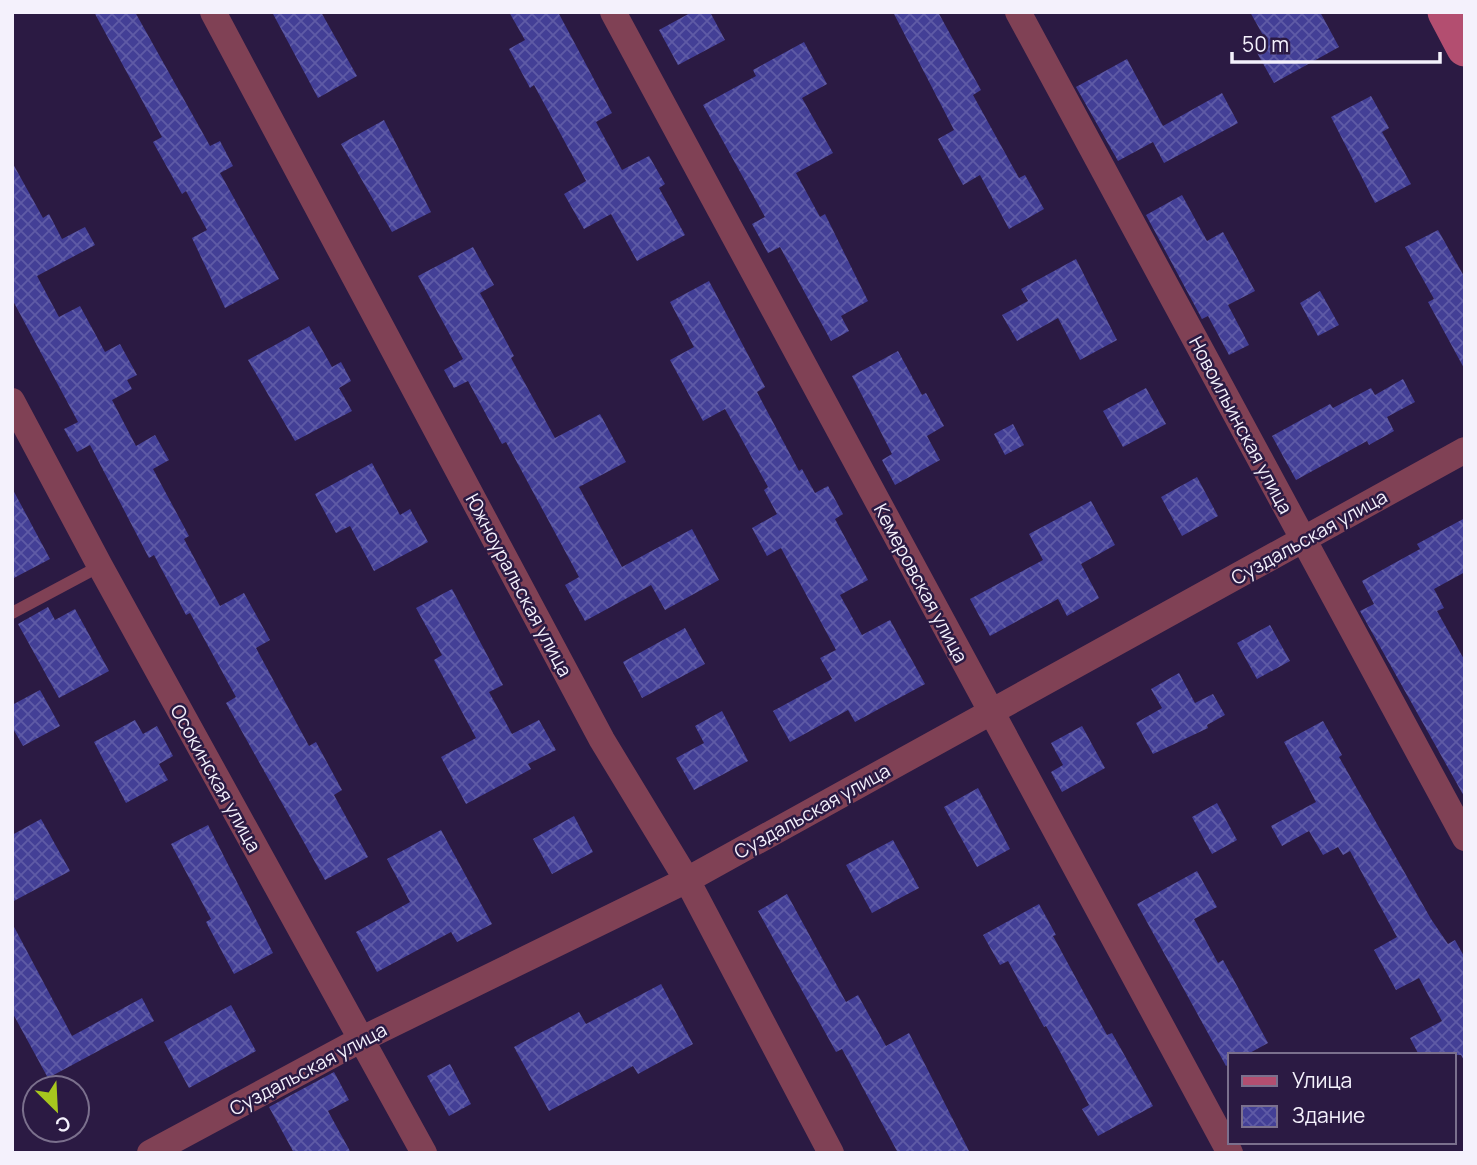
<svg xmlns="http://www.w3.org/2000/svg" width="1477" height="1165" font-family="Manrope,sans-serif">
<defs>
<pattern id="building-cross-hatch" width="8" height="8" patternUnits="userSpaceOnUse" patternTransform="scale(1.75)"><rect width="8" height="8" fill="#433f96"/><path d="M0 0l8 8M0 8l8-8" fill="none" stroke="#5f5ba6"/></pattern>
</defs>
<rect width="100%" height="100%" fill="#2b1a43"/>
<path fill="url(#building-cross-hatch)" d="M94,12h41l75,134 10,-5 13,25 -13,7 59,106 -54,29 -33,-70 15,-8 -21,-39 -4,3 -29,-52 9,-5z
M272,12h49l36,64 -39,22z
M509,12h49l54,101 -16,9 26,48 27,-14 16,28 -6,4 26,47 -48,26 -26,-47 -27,15 -20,-35 22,-13 -52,-96 -4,3 -21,-39 16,-9z
M692,12h18l15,28 -47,25 -19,-35z
M893,12h45l43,78 -8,5 46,83 6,-3 19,34 -35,20 -29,-54 -17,10 -25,-46 16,-9z
M1250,12h70l19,35 -65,36 -18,-32 12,-7z
M804,42l23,42 -25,14 31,55 -37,20 24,44 5,-3 43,87 -27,15 8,15 -18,10 -51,-94 -12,6 -16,-29 13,-7 -62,-112 53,-29 -3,-6z
M1127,59l36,67 59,-33 16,30 -74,40 -11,-21 -35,19 -42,-74z
M1371,96l18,32 -7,4 29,52 -36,19 -44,-86z
M384,120l47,92 -39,20 -51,-88z
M12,162l31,56 6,-4 13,25 23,-12 10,18 -58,31 22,41 21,-11 25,46 15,-8 17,31 -10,5 5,9 -20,11 24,46 19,-11 14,25 -16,9 36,67 -5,3 36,67 24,-13 26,47 -14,8 53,98 7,-4 26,48 -8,5 34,62 -43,23 -99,-177 10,-6 -46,-84 -4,2 -32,-60 -5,3 -59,-113 -13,7 -13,-23 14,-7 -66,-123z
M1182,195l25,46 16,-9 32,59 -27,14 21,40 -20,10 -21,-39 -6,3 -56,-104z
M1438,230l27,48v92l-37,-68 6,-3 -29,-52z
M473,247l21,38 -14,8 34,63 -3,2 44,80 45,-24 26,48 -47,25 43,80 70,-38 27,51 -54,30 -14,-25 -66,36 -20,-36 14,-8 -73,-135 -4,2 -34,-63 -14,7 -10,-18 19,-11 -45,-83z
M1076,259l41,81 -37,20 -22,-42 -41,23 -15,-26 26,-14 -7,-12z
M709,281l56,106 -8,5 42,79 3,-2 13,24 13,-7 15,28 -8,5 33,61 -28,15 22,40 28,-15 35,64 -70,38 -7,-12 -58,32 -17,-31 59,-32 -12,-21 16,-8 -55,-102 -14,8 -15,-28 25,-14 -13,-24 4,-3 -43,-78 -22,12 -33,-61 24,-13 -24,-45z
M1320,291l19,34 -21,11 -18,-33z
M309,326l23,41 9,-5 10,19 -12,7 13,23 -57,30 -47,-81z
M898,351l24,44 4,-2 18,33 -17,10 13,24 -45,25 -13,-25 10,-6 -40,-78z
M1403,379l12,23 -28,15 7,14 -25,14 -2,-4 -71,39 -24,-44 58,-32 3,4 38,-20 4,7z
M1146,388l20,36 -43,23 -20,-36z
M1013,424l11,21 -19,10 -11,-21z
M372,463l28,52 10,-6 18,33 -54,29 -24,-45 -14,7 -21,-39z
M1197,477l21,39 -36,20 -21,-39z
M12,488l38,71 -38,20z
M1091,501l24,44 -34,19 18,34 -32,18 -9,-17 -68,37 -20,-37 73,-39 -14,-26z
M1465,518v54l-31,17 10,19 -7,3 28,50v137l-105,-187 14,-7 -12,-23 58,-32 -3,-5z
M452,589l51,96 -14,7 23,42 27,-14 17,30 -28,14 3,5 -65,35 -25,-47 35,-19 -42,-78 8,-5 -26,-47z
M48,607l7,13 20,-11 34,62 -50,27 -41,-74z
M1270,625l20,36 -33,18 -20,-36z
M685,628l20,36 -63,34 -19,-36z
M1179,673l16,30 18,-9 12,21 -18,10 1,3 -55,26 -17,-31 26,-15 -11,-19z
M40,690l20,36 -37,20 -11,-19v-22z
M722,711l26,50 -54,29 -18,-32 28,-15 -9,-17z
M135,720l8,14 14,-8 16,30 -14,8 9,16 -42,23 -32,-61z
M1323,721l19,34 -3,2 92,162 17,25 7,-4 10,18v104l-4,-7h-42l-9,-17 32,-17 -23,-43 -23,12 -22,-40 23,-13 -47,-86 -7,4 -5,-8 -15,8 -14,-24 -27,15 -11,-20 45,-24 -32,-60z
M1082,726l23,42 -43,24 -11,-20 12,-7 -12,-22z
M978,788l32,61 -33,18 -33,-60z
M1217,803l20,37 -25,14 -20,-37z
M574,816l19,36 -41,22 -19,-35z
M41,819l29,52 -58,31v-67z
M208,825l65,128 -39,21 -28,-52 5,-3 -40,-75z
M441,830l51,94 -35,18 -6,-10 -74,40 -21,-40 54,-30 -23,-43z
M893,840l26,48 -47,25 -26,-48z
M1197,871l20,36 -23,12 24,44 5,-3 45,83 -22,12h-16v8l-4,3 -89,-162z
M787,894l59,108 12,-7 28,51 23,-13 61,120h-72l-56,-104 -6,3 -78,-141z
M1039,904l17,31 -3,1 54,99 5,-2 41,73 -55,30 -16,-27 7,-4 -43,-79 -2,1 -36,-66 -8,4 -17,-30z
M12,923l60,113 70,-38 12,23 -106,57 -36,-66z
M661,984l32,60 -55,30 -5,-8 -84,45 -35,-64 65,-35 7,12z
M231,1005l25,46 -67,37 -25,-46z
M450,1064l21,40 -22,12 -22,-40z
M334,1072l15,28 -21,11 23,42h-57l-25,-46z"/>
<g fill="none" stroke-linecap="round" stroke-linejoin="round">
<path stroke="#804155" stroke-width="12" d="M12,613l88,-47"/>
<path stroke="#804155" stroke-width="26" d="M213,12l389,728 85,140 144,273
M613,12l617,1141
M1018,12l447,826
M12,401l88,165 324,587
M150,1153l210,-113 327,-160 778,-430"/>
<path stroke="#b34e70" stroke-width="37" d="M1446,12l19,36"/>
</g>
<g text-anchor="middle" stroke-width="5" stroke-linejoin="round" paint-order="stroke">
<g font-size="19" fill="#f4f1fc" stroke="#2b1a43">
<text transform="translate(1241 425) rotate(62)" y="7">Новоильинская улица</text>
<text transform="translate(1309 537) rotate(-29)" y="7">Суздальская улица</text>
<text transform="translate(921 583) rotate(62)" y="7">Кемеровская улица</text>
<text transform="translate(519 585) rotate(62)" y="7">Южноуральская улица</text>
<text transform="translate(216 778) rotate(61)" y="7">Осокинская улица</text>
<text transform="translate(812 811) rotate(-29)" y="7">Суздальская улица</text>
<text transform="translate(308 1069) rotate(-28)" y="7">Суздальская улица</text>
</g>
</g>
<rect width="1477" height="1165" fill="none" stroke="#f4f1fc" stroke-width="28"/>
<rect x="1228" y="1053" width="228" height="91" fill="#2b1a43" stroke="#7b708d" stroke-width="2"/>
<rect x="1242" y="1076" width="35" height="10" fill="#b34e70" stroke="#7b708d" stroke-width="2"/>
<text x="1292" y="1088" font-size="21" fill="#f4f1fc">Улица</text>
<rect x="1242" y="1106" width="35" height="21" fill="url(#building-cross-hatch)" stroke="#7b708d" stroke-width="2"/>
<text x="1292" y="1123" font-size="21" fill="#f4f1fc">Здание</text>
<g transform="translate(56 1109) rotate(156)"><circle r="33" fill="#2b1a43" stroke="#7b708d" stroke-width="2"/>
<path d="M0-5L12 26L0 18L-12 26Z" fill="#a7c71e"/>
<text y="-10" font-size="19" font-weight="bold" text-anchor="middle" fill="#f4f1fc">С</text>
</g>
<path d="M1232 52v10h208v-10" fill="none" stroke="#f4f1fc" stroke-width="3.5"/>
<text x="1242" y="52" font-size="21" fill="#f4f1fc" stroke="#2b1a43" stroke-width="5" paint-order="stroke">50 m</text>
</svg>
